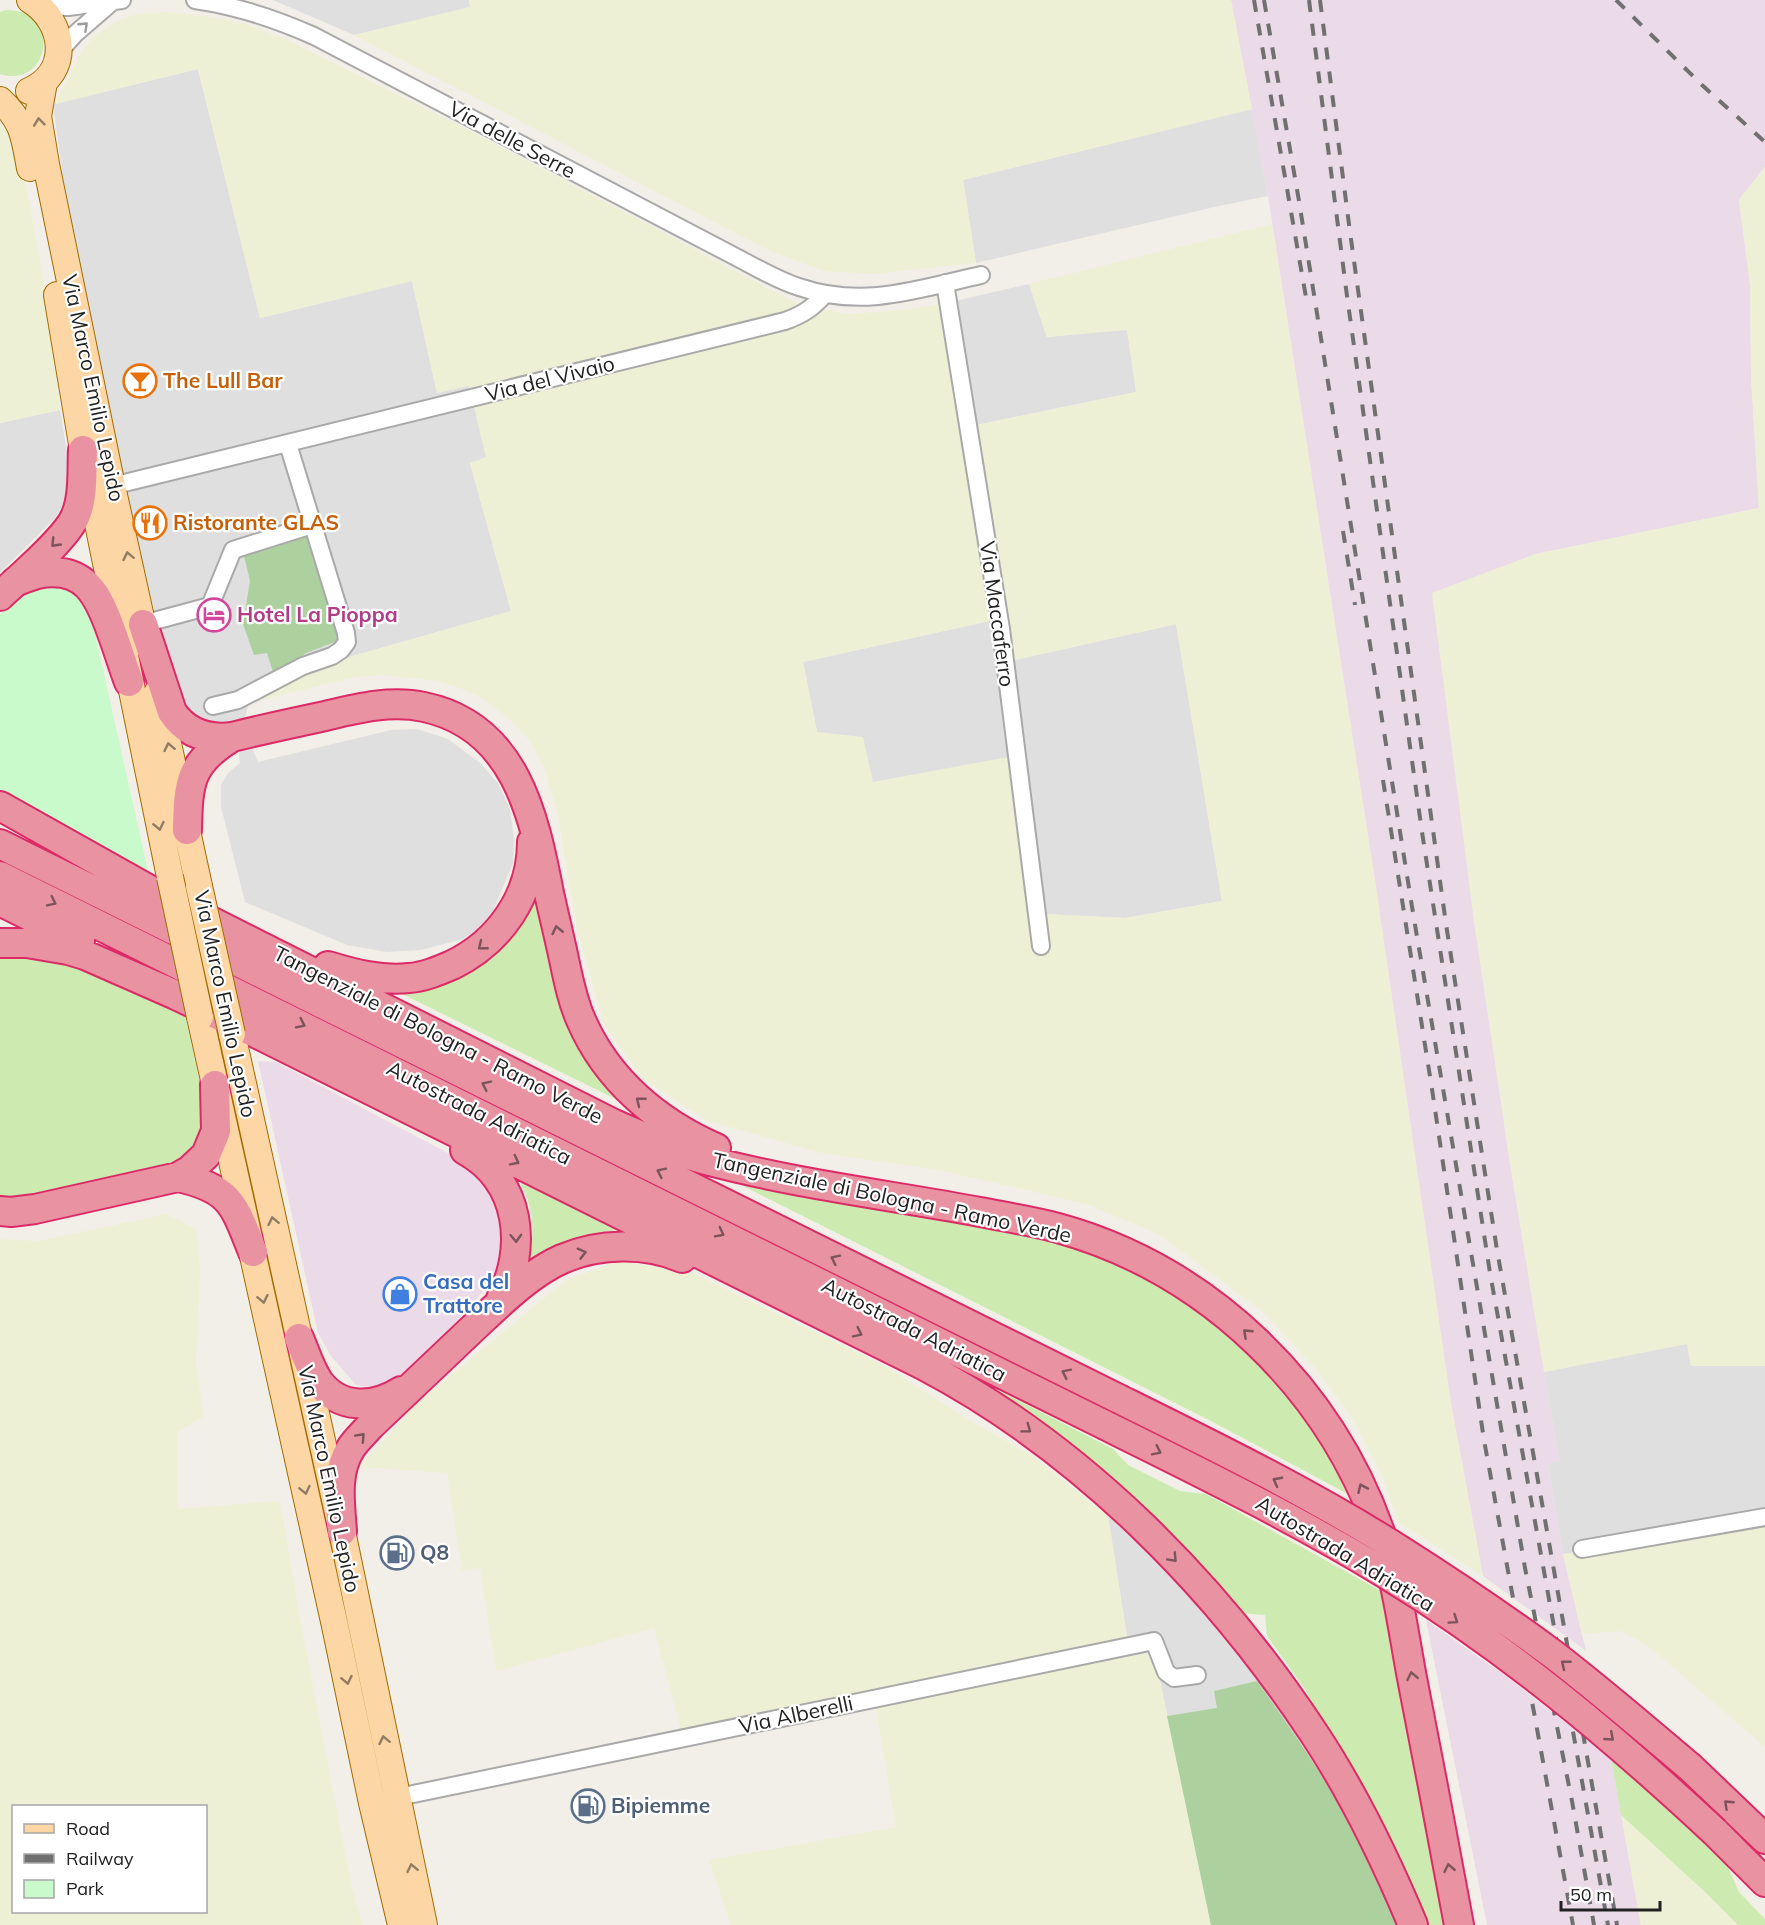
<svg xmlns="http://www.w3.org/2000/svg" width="1765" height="1925" font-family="Mulish,sans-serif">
<rect width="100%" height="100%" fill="#f2efe9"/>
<path fill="#e0dfdf" d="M273,0h196l2,7 -117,28z
M198,69l62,249 152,-37 25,112 32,-8 18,73 -17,5 41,148 -204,58 -58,34 -6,23 -47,-4 -25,-37 -51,-222 -43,-211 -14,-76 -9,-64 1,-8z
M1252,109l16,87 -49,10 -243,57 -13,-83z
M1029,284l18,53 80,-8 9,63 -160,33 -21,-124z
M60,410l11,66 -3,22 -14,21 -54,54v-150z
M1003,618l7,43 166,-37 46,277 -97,17 -81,-4 -171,-132 -56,-50 -14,-70z
M417,729l31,10 32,24 18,20 12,26 4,31 -1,23 -20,48 -16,18 -14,10 -42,11 -34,2 -40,-7 -102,-43 -24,-95v-22l7,-12 12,-10 -2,-18 12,-2 8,19 133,-32z
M1688,1343l3,23h74v159l-39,4 -163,25 -15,-91 11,-2 -15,-89z
M1108,1516l56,51 80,95 40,55 52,81 47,87 -172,40 -61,-292 -23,4z"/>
<path fill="#ebdbe8" d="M1231,0h534v167l-26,33 11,84 1,91 8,133 -223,46 -103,39 41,327 36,243 49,298 -11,2 15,91 23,97 -103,-75 -32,-172 -76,-523 -107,-685z
M258,1061l18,1 185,98 18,18 12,18 9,27v27l-5,23 -4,9 -32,37 -59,59 -13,6 -17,3 -14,-2 -25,-29 -13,-23z
M1426,1620l81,57 104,81 30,167h-154z"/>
<path fill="#eef0d5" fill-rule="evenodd" d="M469,0h762l21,109 -289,71 13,83 -103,11 -49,-3 -54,-20 -416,-216 116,-28z
M166,12l39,4 38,7 42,16 178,88 333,176 53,11 62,-5 44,-8 22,124 159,-33 -9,-62 -80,7 -18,-53 243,-60 103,657 76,523 32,172 -85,-54 -15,-44 -31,-61 -37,-49 -53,-57 -102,-76 -74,-31 -147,-34 -118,-17 -113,-32 -66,-43 -38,-54 -27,-96 -19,-113 -14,-49 -15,-26 -20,-21 -27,-21 -20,-9 -25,-8 -53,-6 -28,2 -107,26 58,-34 204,-58 -41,-148 16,-6 -17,-71 -32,7 -25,-112 -152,37 -62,-249 -143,35 26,-52 13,-16 20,-13 22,-9zM1003,618l7,43 166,-37 46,277 -97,17 -81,-4 -25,-159 -146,27 -10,-45 -46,-5 -14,-70z
M0,123l16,20 9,37 22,119 13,111 -60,13z
M1765,167v1199h-74l-4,-22 -143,28 -34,-209 -36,-243 -42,-327 104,-39 223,-46 -8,-133 -1,-91 -11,-84z
M167,1214l29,15 4,42 -4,93 8,52 -27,17v76l103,-8 19,112 26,136 27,139 11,37h-363v-686l38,2zM14,1806h192v106h-192z
M620,1261l73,12 192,93 71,46 78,45 74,59 19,120 23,-3 61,292h-480l-22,-65 187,-33 -20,-118 -194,25 -28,-106 -158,43 -16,-103 -18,3 -15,-98 -88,-6 58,-64 149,-123z
M1765,1525v222l-118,-102 -27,-14 -38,3 -19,-80 163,-25z
M1621,1815l84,77 33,33h-97z"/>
<path fill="#cdebb0" d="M6,10c58,0 43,80 -6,64v-62z
M538,877l17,66 83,167 -254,-125 36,-2z
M0,954l62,7 67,31 54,14 26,119 -15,31 -25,11 -144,33 -25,-2z
M524,1179l99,51c-39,1 -64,18 -95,37 7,-28 7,-57 -7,-83z
M731,1180l326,57 118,50 105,86 81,128 -148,-79z
M994,1388l119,61 15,16 52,26 26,3 184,102 61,329h-25l-121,-236 -38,-53 -2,-21 -26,-2 -246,-222z
M1611,1758l40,35 76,72 12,27 26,27v6h-27l-33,-33 -84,-77z"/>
<path fill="#add19e" d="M308,536l32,104 -34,13 -32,22 -7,-22 -13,2 -11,-31 7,-43 -6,-25z
M1257,1681c55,77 108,156 142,244h-188l-44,-209 50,-8 -3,-17z"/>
<path fill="#c8facc" d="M34,583l29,1 25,18 60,269 -148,-79v-178z"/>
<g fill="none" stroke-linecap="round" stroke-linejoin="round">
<g stroke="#a9a9a9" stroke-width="20">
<path id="street" d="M195,0c42,6 81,19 119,36l422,221c21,11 41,23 63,30 64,22 120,2 182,-12
M41,6l27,1 54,-7
M58,53l17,-19 37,-32
M945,283l56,346 40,317
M112,486l673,-165c17,-6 28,-13 40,-27
M143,624l67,-18 23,-56 79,-25
M213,706l25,-6 65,-34 29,-10 9,-6 6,-8 -1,-9 -58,-189
M1582,1549l183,-32
M389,1799l765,-158 12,31 8,6 23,-3"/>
</g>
<g stroke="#a06b00" stroke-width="28">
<path id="primary" d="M44,82l-6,34 8,48 66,322 35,159
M29,91c42,-18 37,-69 1,-91
M0,100c24,22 24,37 30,68
M57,295l26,155 87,427
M157,693l42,193
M200,1017l135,609 37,177 29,122
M232,1034l110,497 82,394"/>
</g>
<g stroke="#dc2a67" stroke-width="32">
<path id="highway" d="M15,582c7,-3 15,-6 22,-8 48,-10 62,22 75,59 6,16 11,33 17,49
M0,596c19,-18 67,-58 76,-81 8,-19 6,-45 7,-65
M143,624l29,88c14,21 35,28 60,25 28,-7 56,-13 84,-19 35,-8 72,-19 108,-11 91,19 110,108 125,186 5,23 11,47 16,71 4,19 8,38 16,56 26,60 76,102 135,128
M0,806l155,87 459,231c30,13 61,28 92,36 90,24 183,35 274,52 25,5 52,9 78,16 151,42 272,160 323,307 16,46 22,95 31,143 16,82 32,165 47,247
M187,830c1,-47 2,-67 45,-93
M0,844l1119,555
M0,876l1105,549
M0,901l80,40
M0,943h27l41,7 17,5 91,40 94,45 653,325c158,83 292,219 390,367 40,60 72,126 100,193
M328,966c26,8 53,15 81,12 15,-1 29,-7 43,-13 48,-23 80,-70 80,-123
M465,1150c56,31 63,98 35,151
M178,1177c54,12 56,28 75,75
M0,1211l11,1 24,-3 143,-32 12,-7 16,-15 10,-24 -1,-46
M299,1338c6,14 11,31 20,44 21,28 55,26 82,9
M342,1531c-2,-28 -7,-59 9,-83 5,-8 13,-15 19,-22 33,-31 66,-63 99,-94 27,-25 59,-58 93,-73 37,-16 84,-17 120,-1
M1691,1768l74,71
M1715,1832l50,50"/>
</g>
<use href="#street" stroke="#fff" stroke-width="16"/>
<use href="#primary" stroke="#fcd6a4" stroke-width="26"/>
<use href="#highway" stroke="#e892a2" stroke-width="28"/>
<path stroke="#707070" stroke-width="4" stroke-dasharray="12 12" stroke-linecap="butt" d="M1254,0l53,303
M1264,0l35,201 115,718 111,649 47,233 22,124
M1309,0l38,296 75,536 68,441 118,652
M1320,0l30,232 96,692 51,326 120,675
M1616,0l86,85 63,57
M1343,531l12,74
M1383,780l49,309 52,351 89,485"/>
<g stroke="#a06b00" stroke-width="28" stroke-linecap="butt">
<path id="primary-bridge" d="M170,877l30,140
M199,886l33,148"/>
</g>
<g stroke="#dc2a67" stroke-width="32" stroke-linecap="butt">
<path id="highway-bridge" d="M1119,1399c95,47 191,94 281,151 52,33 104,68 154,105 47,36 92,75 137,113
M1105,1425c95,47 191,94 281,149 120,73 227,163 329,258"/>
</g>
<use href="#primary-bridge" stroke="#fcd6a4" stroke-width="26"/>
<use href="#highway-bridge" stroke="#e892a2" stroke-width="28"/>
</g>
<defs><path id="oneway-chevron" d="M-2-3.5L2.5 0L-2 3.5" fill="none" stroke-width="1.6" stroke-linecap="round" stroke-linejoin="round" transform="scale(1.5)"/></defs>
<use stroke="#9c9c9c" href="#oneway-chevron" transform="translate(84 26) rotate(-43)"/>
<g stroke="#8f7c63">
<use href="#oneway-chevron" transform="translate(39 122) rotate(-97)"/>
<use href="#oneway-chevron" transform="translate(128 556) rotate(-102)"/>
<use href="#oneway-chevron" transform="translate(169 747) rotate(-102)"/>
<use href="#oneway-chevron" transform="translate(159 826) rotate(78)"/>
<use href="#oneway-chevron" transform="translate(273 1221) rotate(-102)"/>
<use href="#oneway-chevron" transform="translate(263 1299) rotate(78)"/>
<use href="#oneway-chevron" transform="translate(305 1490) rotate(78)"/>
<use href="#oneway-chevron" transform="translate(347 1680) rotate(78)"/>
<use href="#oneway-chevron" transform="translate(384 1740) rotate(-102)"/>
<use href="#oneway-chevron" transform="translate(412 1868) rotate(-102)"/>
</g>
<g stroke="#7b545c">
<use href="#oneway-chevron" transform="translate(55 543) rotate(134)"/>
<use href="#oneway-chevron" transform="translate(52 902) rotate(26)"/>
<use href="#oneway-chevron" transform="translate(557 930) rotate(-103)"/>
<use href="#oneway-chevron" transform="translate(482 946) rotate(141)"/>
<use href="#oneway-chevron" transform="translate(301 1024) rotate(26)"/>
<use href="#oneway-chevron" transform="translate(486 1085) rotate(-154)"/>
<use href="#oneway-chevron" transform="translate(640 1101) rotate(-141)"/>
<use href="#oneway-chevron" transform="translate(515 1161) rotate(27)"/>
<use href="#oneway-chevron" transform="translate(661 1172) rotate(-154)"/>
<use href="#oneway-chevron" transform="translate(720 1233) rotate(27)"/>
<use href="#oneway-chevron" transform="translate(516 1238) rotate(88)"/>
<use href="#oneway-chevron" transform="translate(582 1253) rotate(-15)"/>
<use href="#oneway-chevron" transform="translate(835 1259) rotate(-154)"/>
<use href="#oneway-chevron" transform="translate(858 1333) rotate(26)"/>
<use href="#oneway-chevron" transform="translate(1247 1333) rotate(-137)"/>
<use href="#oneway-chevron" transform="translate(1066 1373) rotate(-154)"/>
<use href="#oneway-chevron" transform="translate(1027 1429) rotate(37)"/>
<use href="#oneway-chevron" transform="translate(361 1437) rotate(-47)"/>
<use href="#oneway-chevron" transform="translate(1157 1451) rotate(26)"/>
<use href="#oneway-chevron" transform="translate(1277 1481) rotate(-152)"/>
<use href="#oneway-chevron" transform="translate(1362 1488) rotate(-114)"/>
<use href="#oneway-chevron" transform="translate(1173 1558) rotate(47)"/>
<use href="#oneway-chevron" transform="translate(1454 1620) rotate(34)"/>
<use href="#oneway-chevron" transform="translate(1565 1664) rotate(-141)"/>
<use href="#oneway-chevron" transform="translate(1412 1676) rotate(-101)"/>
<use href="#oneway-chevron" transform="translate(1610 1737) rotate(41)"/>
<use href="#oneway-chevron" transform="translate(1728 1804) rotate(-137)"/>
<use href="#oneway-chevron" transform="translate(1449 1868) rotate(-101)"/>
</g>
<defs>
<g id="bar-ring" transform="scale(1.725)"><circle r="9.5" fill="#fff" stroke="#e8710a" stroke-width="1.5"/><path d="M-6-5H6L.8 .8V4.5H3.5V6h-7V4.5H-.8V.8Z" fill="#e8710a"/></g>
<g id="restaurant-ring" transform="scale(1.725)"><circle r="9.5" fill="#fff" stroke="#e8710a" stroke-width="1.5"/><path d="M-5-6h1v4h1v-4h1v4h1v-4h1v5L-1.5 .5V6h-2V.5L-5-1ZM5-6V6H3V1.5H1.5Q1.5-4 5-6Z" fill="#e8710a"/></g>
<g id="hotel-ring" transform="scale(1.725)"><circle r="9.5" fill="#fff" stroke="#d1479c" stroke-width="1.5"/><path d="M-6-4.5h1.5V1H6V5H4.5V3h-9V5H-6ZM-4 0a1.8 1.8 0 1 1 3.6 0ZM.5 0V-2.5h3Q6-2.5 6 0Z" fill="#d1479c"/></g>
<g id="shop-ring" transform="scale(1.725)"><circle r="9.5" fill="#fff" stroke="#3f7fe0" stroke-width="1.5"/><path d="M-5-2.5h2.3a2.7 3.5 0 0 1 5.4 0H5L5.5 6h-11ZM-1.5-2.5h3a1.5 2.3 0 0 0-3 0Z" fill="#3f7fe0"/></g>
<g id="fuel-ring" transform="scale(1.725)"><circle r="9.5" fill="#fff" stroke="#5c6f8a" stroke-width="1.5"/><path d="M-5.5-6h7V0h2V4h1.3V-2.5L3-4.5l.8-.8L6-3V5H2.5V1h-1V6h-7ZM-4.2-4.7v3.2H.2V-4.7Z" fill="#5c6f8a"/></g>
</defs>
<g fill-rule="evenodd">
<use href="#bar-ring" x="140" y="381"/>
<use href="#restaurant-ring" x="150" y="523"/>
<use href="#hotel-ring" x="214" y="615"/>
<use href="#shop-ring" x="400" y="1294"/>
<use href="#fuel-ring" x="397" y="1553"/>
<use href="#fuel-ring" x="588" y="1806"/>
</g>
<g text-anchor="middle" stroke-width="4.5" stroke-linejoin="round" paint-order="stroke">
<g font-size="21" fill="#222" stroke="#fff">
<text transform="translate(512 140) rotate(28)" y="7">Via delle Serre</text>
<text transform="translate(550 379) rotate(-14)" y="7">Via del Vivaio</text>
<text transform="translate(93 388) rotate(78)" y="7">Via Marco Emilio Lepido</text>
<text transform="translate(997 614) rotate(82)" y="7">Via Maccaferro</text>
<text transform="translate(225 1004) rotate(78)" y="7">Via Marco Emilio Lepido</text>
<text transform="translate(438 1035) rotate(27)" y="7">Tangenziale di Bologna - Ramo Verde</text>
<text transform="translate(479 1113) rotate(27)" y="7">Autostrada Adriatica</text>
<text transform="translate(892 1198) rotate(12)" y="7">Tangenziale di Bologna - Ramo Verde</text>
<text transform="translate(914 1330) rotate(27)" y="7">Autostrada Adriatica</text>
<text transform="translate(329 1479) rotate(78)" y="7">Via Marco Emilio Lepido</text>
<text transform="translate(1345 1554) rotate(31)" y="7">Autostrada Adriatica</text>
<text transform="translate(796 1715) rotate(-12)" y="7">Via Alberelli</text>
</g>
<g font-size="21" font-weight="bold" fill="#c56008" stroke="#fff" text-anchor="start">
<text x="163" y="388">The Lull Bar</text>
<text x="173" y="530">Ristorante GLAS</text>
</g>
<g font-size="21" font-weight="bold" fill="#b23c85" stroke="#fff" text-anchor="start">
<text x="237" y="622">Hotel La Pioppa</text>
</g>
<g font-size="21" font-weight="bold" fill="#366cbe" stroke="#fff" text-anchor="start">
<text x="423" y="1289">Casa del<tspan x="423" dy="24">Trattore</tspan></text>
</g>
<g font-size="21" font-weight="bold" fill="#4e5e75" stroke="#fff" text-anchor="start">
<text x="420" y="1560">Q8</text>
<text x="611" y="1813">Bipiemme</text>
</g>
</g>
<rect x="12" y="1805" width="195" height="108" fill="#ffffff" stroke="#a7a7a7" stroke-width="1.5"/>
<rect x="24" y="1824" width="30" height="9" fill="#fcd6a4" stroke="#a7a7a7" stroke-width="1.5"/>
<text x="66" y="1835" font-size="18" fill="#222222">Road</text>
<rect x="24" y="1854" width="30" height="9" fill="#707070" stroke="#a7a7a7" stroke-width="1.5"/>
<text x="66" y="1865" font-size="18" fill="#222222">Railway</text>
<rect x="24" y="1880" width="30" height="18" fill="#c8facc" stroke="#a7a7a7" stroke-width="1.5"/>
<text x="66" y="1895" font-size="18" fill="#222222">Park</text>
<path d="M1561 1901v9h99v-9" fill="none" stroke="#222222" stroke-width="3"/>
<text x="1570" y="1901" font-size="18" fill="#222222" stroke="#ffffff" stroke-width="4.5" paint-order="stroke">50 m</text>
</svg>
